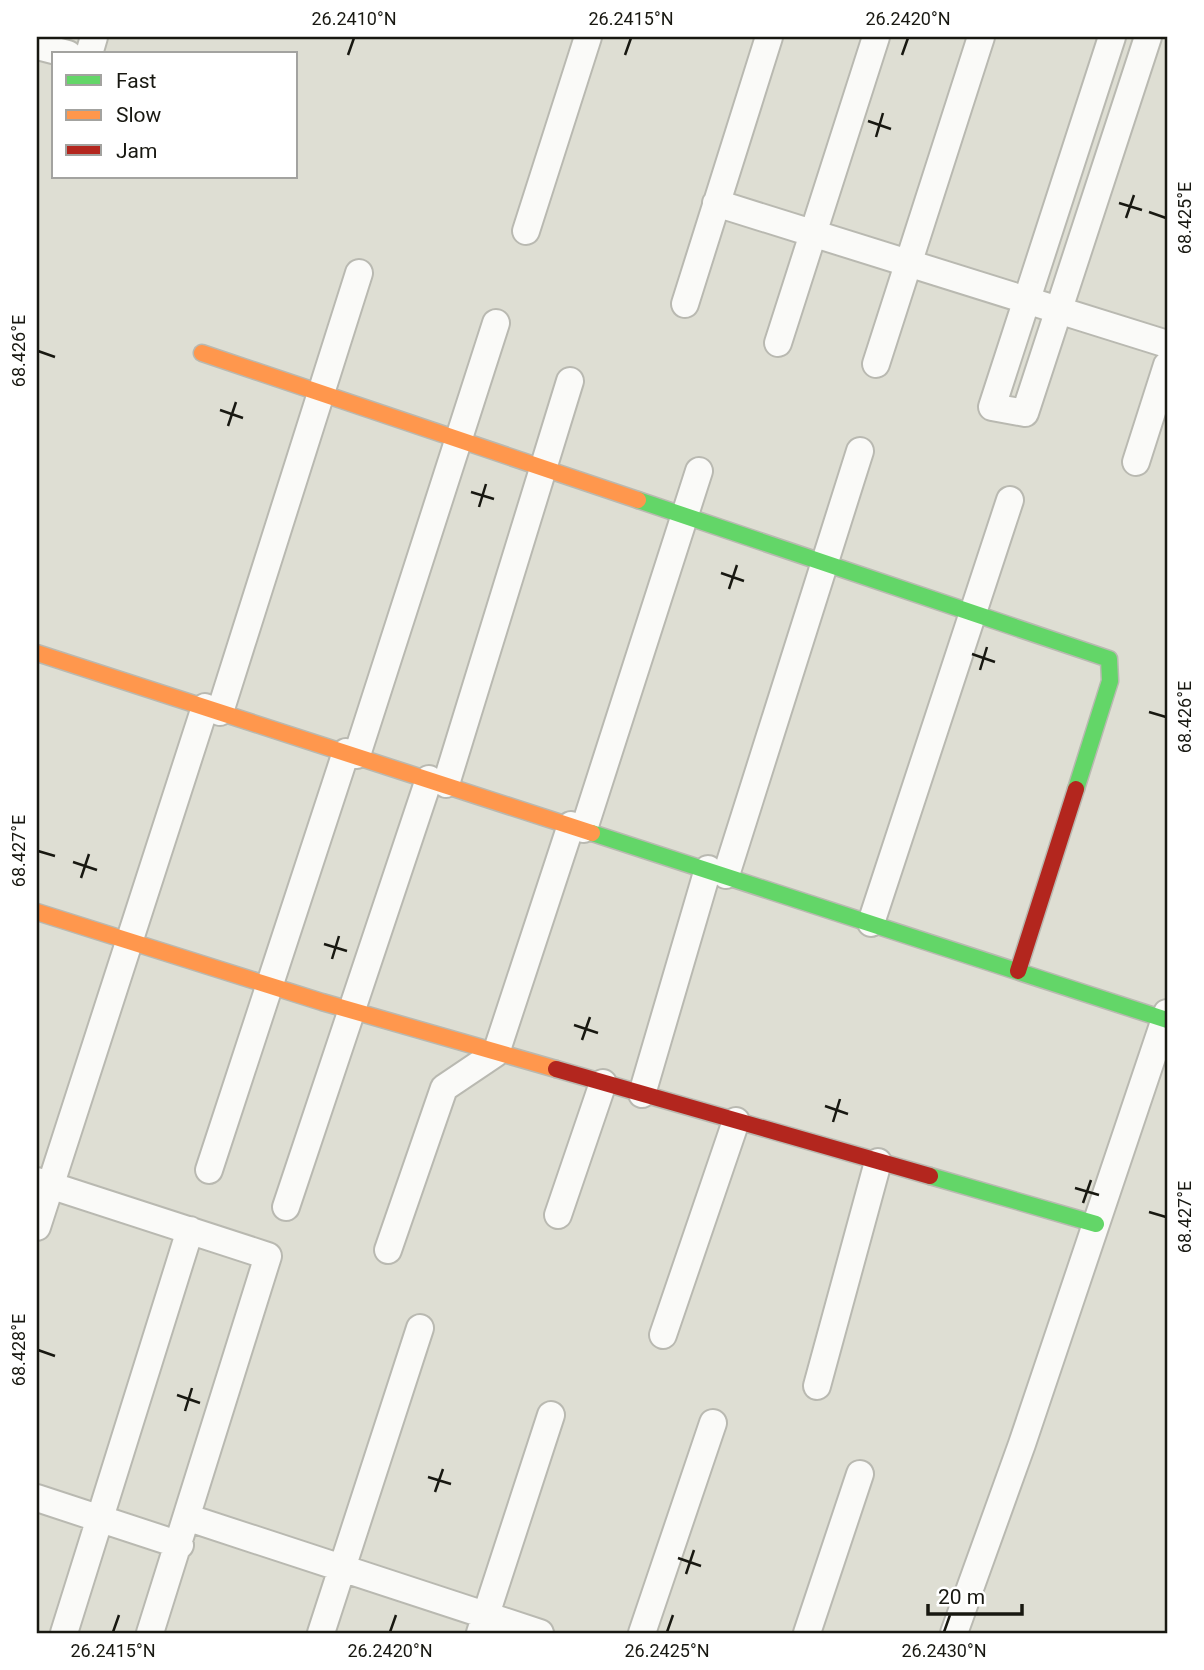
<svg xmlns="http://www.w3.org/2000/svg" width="1204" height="1670" font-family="Roboto,sans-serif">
<rect width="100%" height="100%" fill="#deded3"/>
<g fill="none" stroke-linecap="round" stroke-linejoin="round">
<g stroke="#b9b9b1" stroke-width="30">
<path id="street" d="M1112,37l-120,370 33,6 123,-376
M37,46l31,8
M89,54l5,-17
M716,203l451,141
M526,231l62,-194
M685,304l84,-267
M778,343l98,-306
M876,364l105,-327
M1136,462l31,-97
M220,712l139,-439
M357,755l139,-432
M446,784l124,-403
M584,829l115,-358
M726,875l134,-424
M871,923l139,-423
M642,1094l66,-225
M209,1170l137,-418
M37,1181l231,75 -118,377
M286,1207l143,-428
M558,1215l45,-132
M37,1227l168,-520
M388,1250l56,-162 52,-35 75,-228
M663,1335l73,-214
M817,1386l61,-224
M37,1498l143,47
M189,1518l351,115
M64,1633l126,-403
M321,1633l99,-305
M480,1633l71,-218
M642,1633l71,-210
M807,1633l53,-159
M954,1633l68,-189 145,-431"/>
</g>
<g stroke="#b9b9b1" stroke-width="19">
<path id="fast" d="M638,500l471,159 1,22 -34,108
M592,833l575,187
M930,1176l166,48"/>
</g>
<g stroke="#b9b9b1" stroke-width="19">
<path id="slow" d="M202,353l436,147
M37,653l555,180
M37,912l285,90 234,67"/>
</g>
<g stroke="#b9b9b1" stroke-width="19">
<path id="jam" d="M1018,971l58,-182
M556,1069l374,107"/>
</g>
<use href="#street" stroke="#fafaf8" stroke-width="26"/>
<use href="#fast" stroke="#63d668" stroke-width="16"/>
<use href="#slow" stroke="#ff974d" stroke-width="16"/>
<use href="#jam" stroke="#b3261e" stroke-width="16"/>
</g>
<path fill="none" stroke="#181811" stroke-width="2.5" d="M348,55l6,-17M625,55l6,-17M902,55l6,-17M868,121l23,8M876,137l7,-24M1119,203l23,7M1149,212l17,6M1126,218l8,-23M38,351l17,6M220,410l23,8M228,426l8,-24M471,492l23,7M479,507l7,-23M721,573l23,8M729,589l8,-24M972,654l23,8M980,670l7,-23M1149,712l17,5M38,851l17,5M73,862l24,8M81,878l8,-24M324,944l23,7M332,959l7,-23M574,1025l24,8M582,1040l8,-23M825,1106l23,8M833,1122l7,-23M1075,1188l24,7M1083,1203l8,-23M1149,1212l17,5M38,1350l17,6M177,1395l23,8M185,1411l7,-23M428,1477l23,7M435,1492l8,-23M678,1558l23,8M686,1574l8,-24M113,1632l6,-17M390,1632l6,-17M667,1632l6,-17M944,1632l6,-17"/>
<rect width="1204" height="1670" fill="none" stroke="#ffffff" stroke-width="77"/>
<rect x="52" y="52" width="245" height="126" fill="#ffffff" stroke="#a3a3a0" stroke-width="2"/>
<rect x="66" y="75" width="35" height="10" fill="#63d668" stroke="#a3a3a0" stroke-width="2"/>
<text x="116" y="88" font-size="21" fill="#181811">Fast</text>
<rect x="66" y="110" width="35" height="10" fill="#ff974d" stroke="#a3a3a0" stroke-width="2"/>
<text x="116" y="122" font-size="21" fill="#181811">Slow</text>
<rect x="66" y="145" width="35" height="10" fill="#b3261e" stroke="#a3a3a0" stroke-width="2"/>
<text x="116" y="158" font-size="21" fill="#181811">Jam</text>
<path d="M928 1604v10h94v-10" fill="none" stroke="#181811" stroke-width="3.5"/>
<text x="938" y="1604" font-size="21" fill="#181811" stroke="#ffffff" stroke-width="5" paint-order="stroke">20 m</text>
<rect x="38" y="38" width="1128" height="1594" fill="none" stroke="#181811" stroke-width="2.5"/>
<g font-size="18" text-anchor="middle" fill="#181811">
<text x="354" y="25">26.2410°N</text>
<text x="631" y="25">26.2415°N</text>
<text x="908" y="25">26.2420°N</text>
<text transform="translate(1185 218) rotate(-90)" y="6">68.425°E</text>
<text transform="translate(19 351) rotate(-90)" y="6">68.426°E</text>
<text transform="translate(1185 717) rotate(-90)" y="6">68.426°E</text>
<text transform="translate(19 851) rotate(-90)" y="6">68.427°E</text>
<text transform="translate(1185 1217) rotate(-90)" y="6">68.427°E</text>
<text transform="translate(19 1350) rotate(-90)" y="6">68.428°E</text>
<text x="113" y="1657">26.2415°N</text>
<text x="390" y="1657">26.2420°N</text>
<text x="667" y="1657">26.2425°N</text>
<text x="944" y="1657">26.2430°N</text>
</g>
</svg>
